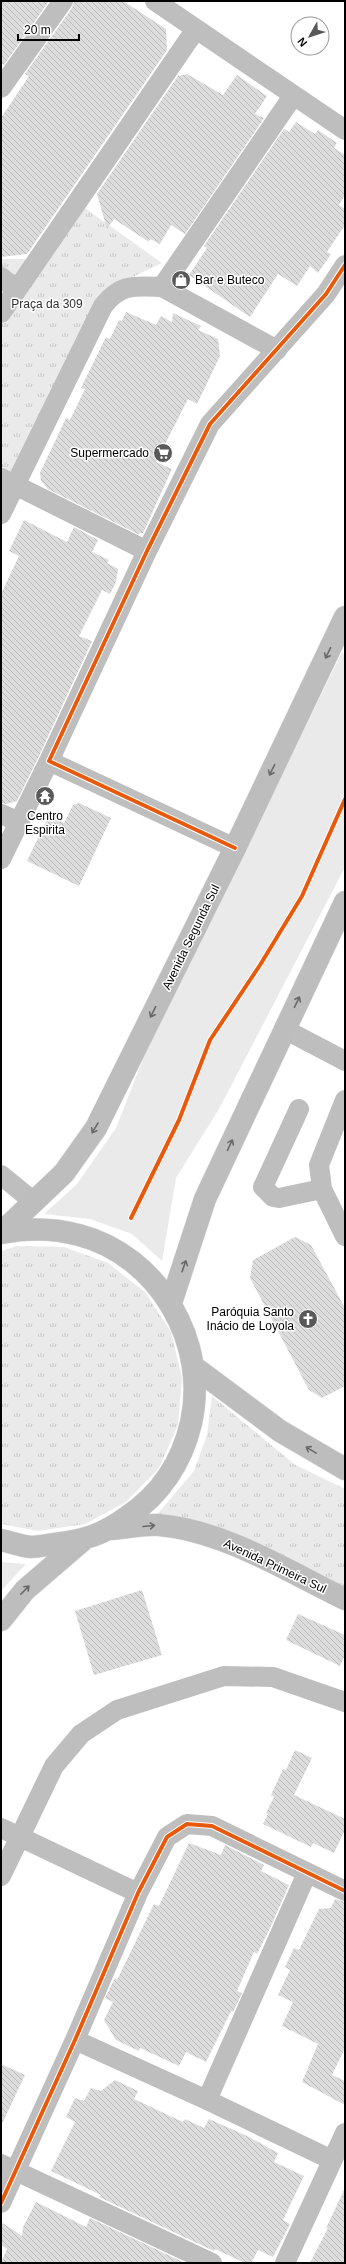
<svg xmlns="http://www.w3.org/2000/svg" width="346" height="2264" font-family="Arial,sans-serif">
<defs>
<pattern id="park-tufts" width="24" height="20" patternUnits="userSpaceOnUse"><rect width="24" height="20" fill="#eaeaea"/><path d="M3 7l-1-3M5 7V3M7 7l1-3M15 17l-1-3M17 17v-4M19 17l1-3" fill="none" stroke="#c7c7c7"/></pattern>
<pattern id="building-back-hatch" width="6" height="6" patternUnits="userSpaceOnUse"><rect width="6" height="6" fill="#dcdcdc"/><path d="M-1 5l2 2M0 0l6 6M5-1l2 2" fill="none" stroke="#bbb"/></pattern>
</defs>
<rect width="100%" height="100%" fill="#fff"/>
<path fill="#eaeaea" d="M342,652l3,4v211l-126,242 -43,69 -14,83 -30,-27 -42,-15 -46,-5 33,-30 39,-56 29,-74z
M1,1562l25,2 -25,27z"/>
<path fill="url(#park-tufts)" d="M78,203l84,60 -50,24 -102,191 -9,-5v-214h42z
M17,1246l47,1 44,16 37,29 26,40 11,46 -4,47 -19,43 -33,34 -41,22 -47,7 -37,-7v-273z
M212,1396l82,68 51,25v102l-190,-74 39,-46 13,-36z"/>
<path fill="url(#building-back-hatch)" d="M1,1h48l-45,64 -3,-2z
M74,1h49l43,28 1,21 -140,204 -26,3v-139l28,-42 -4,-2 47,-66z
M187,74l36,21 14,-20 30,21 -12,18 9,4 -79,116 -14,-9 -11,19 -10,-5 -1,3 -35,-23 -7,10 -10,-35 81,-118z
M296,122l19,12 3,-4 19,13 -3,5 11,7v40l-6,10 6,4v16l-18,27 4,2 -13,19 -8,-7 -13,20 -19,-12 -28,43 -61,-42 18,-27 -3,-2 80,-117 5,3z
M126,312l30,13 5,-9 11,6 1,-9 28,13 -3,4 20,9 2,17 -23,48 -9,-5 -32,63 16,7 -29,64 -5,1 -90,-45 -7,-8 -1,-8 26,-55 4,2 15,-31 -4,-1 25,-51 4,2 9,-19 3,1z
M24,520l43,22 7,-15 24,13 -6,12 17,8 -2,3 11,6 -2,13 -6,12 -8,-4 -23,46 13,5 -53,115 -22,45 -11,3 -5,-1v-209l18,-38 -10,-5z
M79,803l32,15 -32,68 -52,-25 22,-46 15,8 9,-18z
M295,1237l16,8 34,63v78l-23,12 -13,-8 -59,-112 3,-18z
M142,1590l20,65 -68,20 -19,-64z
M298,1614l47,21v20l-5,11 -54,-26z
M295,1750l17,8 -18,37 51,24v11l-11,23 -21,-10 -2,4 -48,-23 5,-10 -2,-1 8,-16 -3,-2 12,-26 3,1z
M189,1843l32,12 4,-10 39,20 -3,6 28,14 -19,43 -13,26 -3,-2 -17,39 5,2 -9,19 -2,-1 -25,51 -20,-10 -7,14 -39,-18 -1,3 -23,-11 -12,-20 9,-18 -8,-4 10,-20 2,2 37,-76 5,2z
M335,1899l10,3v146l-13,27 13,6v24l-43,-23 16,-38 -36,-18 11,-24 -15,-7 12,-25 -5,-3 9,-19 5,2 20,-41 12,-1z
M1,2064l24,11 -24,51z
M115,2080l23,11 -4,8 49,23 2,-3 19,9 5,-9 38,17 31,17 -4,9 30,14 -21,44 7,4 -17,33 -15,-7 -7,13h-6l-30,-14 -1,2 -115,-54 2,-2 -50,-24 24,-49 -9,-5 9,-19 9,3 7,-13 10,3z
M345,2188v75h-35l18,-35h-2z
M36,2202l50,25 4,-9 95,45h-184l6,-14 -6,-4v-23l21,14 1,-9z"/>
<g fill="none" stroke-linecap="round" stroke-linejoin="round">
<g stroke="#dbdbdb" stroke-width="23">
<path id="major" d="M2,1232l62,-59 32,-45 139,-280 110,-231
M1,1233c26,-5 53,-5 78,2 80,21 130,108 112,188 -9,39 -31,72 -64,94 -25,18 -42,23 -72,27 -8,1 -17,3 -24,3 -10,-1 -21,-5 -30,-7
M171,1303l34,-104 140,-297
M194,1367l86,64 65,38
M111,1529c15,-1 33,-5 48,-4 66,6 128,46 186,74
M1,1620l24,-30 57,-49"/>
</g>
<path stroke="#bebebe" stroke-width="20" d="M155,1l190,129
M1,88l62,-87
M1,277l16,13
M162,287l115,63
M1,313l195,-284
M1,478l146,73
M1,514l102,-208c18,-23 32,-20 59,-19l131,-191
M1,814l18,8
M235,848l-186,-87 98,-210 63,-127 116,-130 19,-29
M1,859l48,-98
M284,1029l61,32
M345,1100l-26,65 3,24 23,47
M299,1109l-36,78 10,10 6,1 43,-9
M1,1175l33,27
M1,1828l137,65
M1,1876l53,-110 27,-32 36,-24 107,-34 49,1 72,25
M75,2040l132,60 125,60
M207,2100l100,-227
M1,2164l211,99
M1,2203l74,-163 63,-147 29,-56 20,-13 25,2 133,65
M285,2263l60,-130"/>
<use href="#major" stroke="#bdbdbd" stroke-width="22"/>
<g stroke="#fff" stroke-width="6">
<path id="cycleway" d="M235,848l-186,-87 98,-210 63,-127 116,-130 19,-29
M131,1218l48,-98 31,-80 50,-75 42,-69 43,-97
M1,2203l74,-163 63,-147 29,-56 20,-13 25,2 133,65"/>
</g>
<use href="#cycleway" stroke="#e8590c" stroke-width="4"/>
</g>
<defs><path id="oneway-shaft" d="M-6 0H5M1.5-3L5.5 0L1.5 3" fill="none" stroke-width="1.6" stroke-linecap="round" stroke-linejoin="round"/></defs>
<g stroke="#686868">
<use href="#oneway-shaft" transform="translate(328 653) rotate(116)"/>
<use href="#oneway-shaft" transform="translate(272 770) rotate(116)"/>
<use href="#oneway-shaft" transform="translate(297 1002) rotate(-64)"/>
<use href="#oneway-shaft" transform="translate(153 1012) rotate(116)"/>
<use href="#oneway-shaft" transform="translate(95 1128) rotate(121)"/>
<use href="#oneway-shaft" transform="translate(230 1145) rotate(-65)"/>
<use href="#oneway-shaft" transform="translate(184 1266) rotate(-71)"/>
<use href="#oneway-shaft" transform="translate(311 1450) rotate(-149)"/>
<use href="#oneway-shaft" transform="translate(149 1526) rotate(-5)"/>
<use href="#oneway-shaft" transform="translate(25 1590) rotate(-45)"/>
</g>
<defs>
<g id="shop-disc" transform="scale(1)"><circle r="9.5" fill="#595959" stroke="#fff"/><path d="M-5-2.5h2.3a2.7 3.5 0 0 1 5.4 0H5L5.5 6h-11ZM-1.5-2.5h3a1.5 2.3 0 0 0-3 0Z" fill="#fff"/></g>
<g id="supermarket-disc" transform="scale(1)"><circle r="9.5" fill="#595959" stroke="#fff"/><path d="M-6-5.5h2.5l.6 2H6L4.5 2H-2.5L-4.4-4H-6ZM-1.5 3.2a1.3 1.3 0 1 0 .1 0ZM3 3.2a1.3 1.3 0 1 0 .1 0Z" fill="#fff"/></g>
<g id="temple-disc" transform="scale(1)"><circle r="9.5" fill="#595959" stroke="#fff"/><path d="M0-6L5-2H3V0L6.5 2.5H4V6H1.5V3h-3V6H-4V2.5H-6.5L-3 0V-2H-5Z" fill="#fff"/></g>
<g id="church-disc" transform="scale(1)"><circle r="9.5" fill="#595959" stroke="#fff"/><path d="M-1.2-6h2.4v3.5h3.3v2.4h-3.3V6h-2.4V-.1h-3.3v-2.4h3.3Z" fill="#fff"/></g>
</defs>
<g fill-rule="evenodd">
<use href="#shop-disc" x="181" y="280"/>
<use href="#supermarket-disc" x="163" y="453"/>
<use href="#temple-disc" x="45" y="796"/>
<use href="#church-disc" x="308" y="1319"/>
</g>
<g text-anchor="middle" stroke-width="3" stroke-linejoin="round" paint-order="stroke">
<g font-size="12" fill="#000" stroke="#fff" text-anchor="end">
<text x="195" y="284" text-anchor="start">Bar e Buteco</text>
<text x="149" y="457">Supermercado</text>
<text x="45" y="820" text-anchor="middle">Centro<tspan x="45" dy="14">Espirita</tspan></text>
<text x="294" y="1316">Paróquia Santo<tspan x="294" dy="14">Inácio de Loyola</tspan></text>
</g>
<g font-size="12" fill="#2f2f2f" stroke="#fff">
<text x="47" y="308">Praça da 309</text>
</g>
<g font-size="12" fill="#000" stroke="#fff">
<text transform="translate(191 937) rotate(-64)" y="4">Avenida Segunda Sul</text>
<text transform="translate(275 1566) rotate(25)" y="4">Avenida Primeira Sul</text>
</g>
</g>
<rect width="346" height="2264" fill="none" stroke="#000000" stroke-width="4"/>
<g transform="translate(310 36) rotate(231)"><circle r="19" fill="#ffffff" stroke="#999999"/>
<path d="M0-3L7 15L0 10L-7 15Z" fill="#595959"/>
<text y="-6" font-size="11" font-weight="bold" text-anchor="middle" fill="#000000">N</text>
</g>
<path d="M18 34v6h61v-6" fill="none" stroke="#000000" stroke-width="2"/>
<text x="24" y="34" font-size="12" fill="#000000" stroke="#ffffff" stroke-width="3" paint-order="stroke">20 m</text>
</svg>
